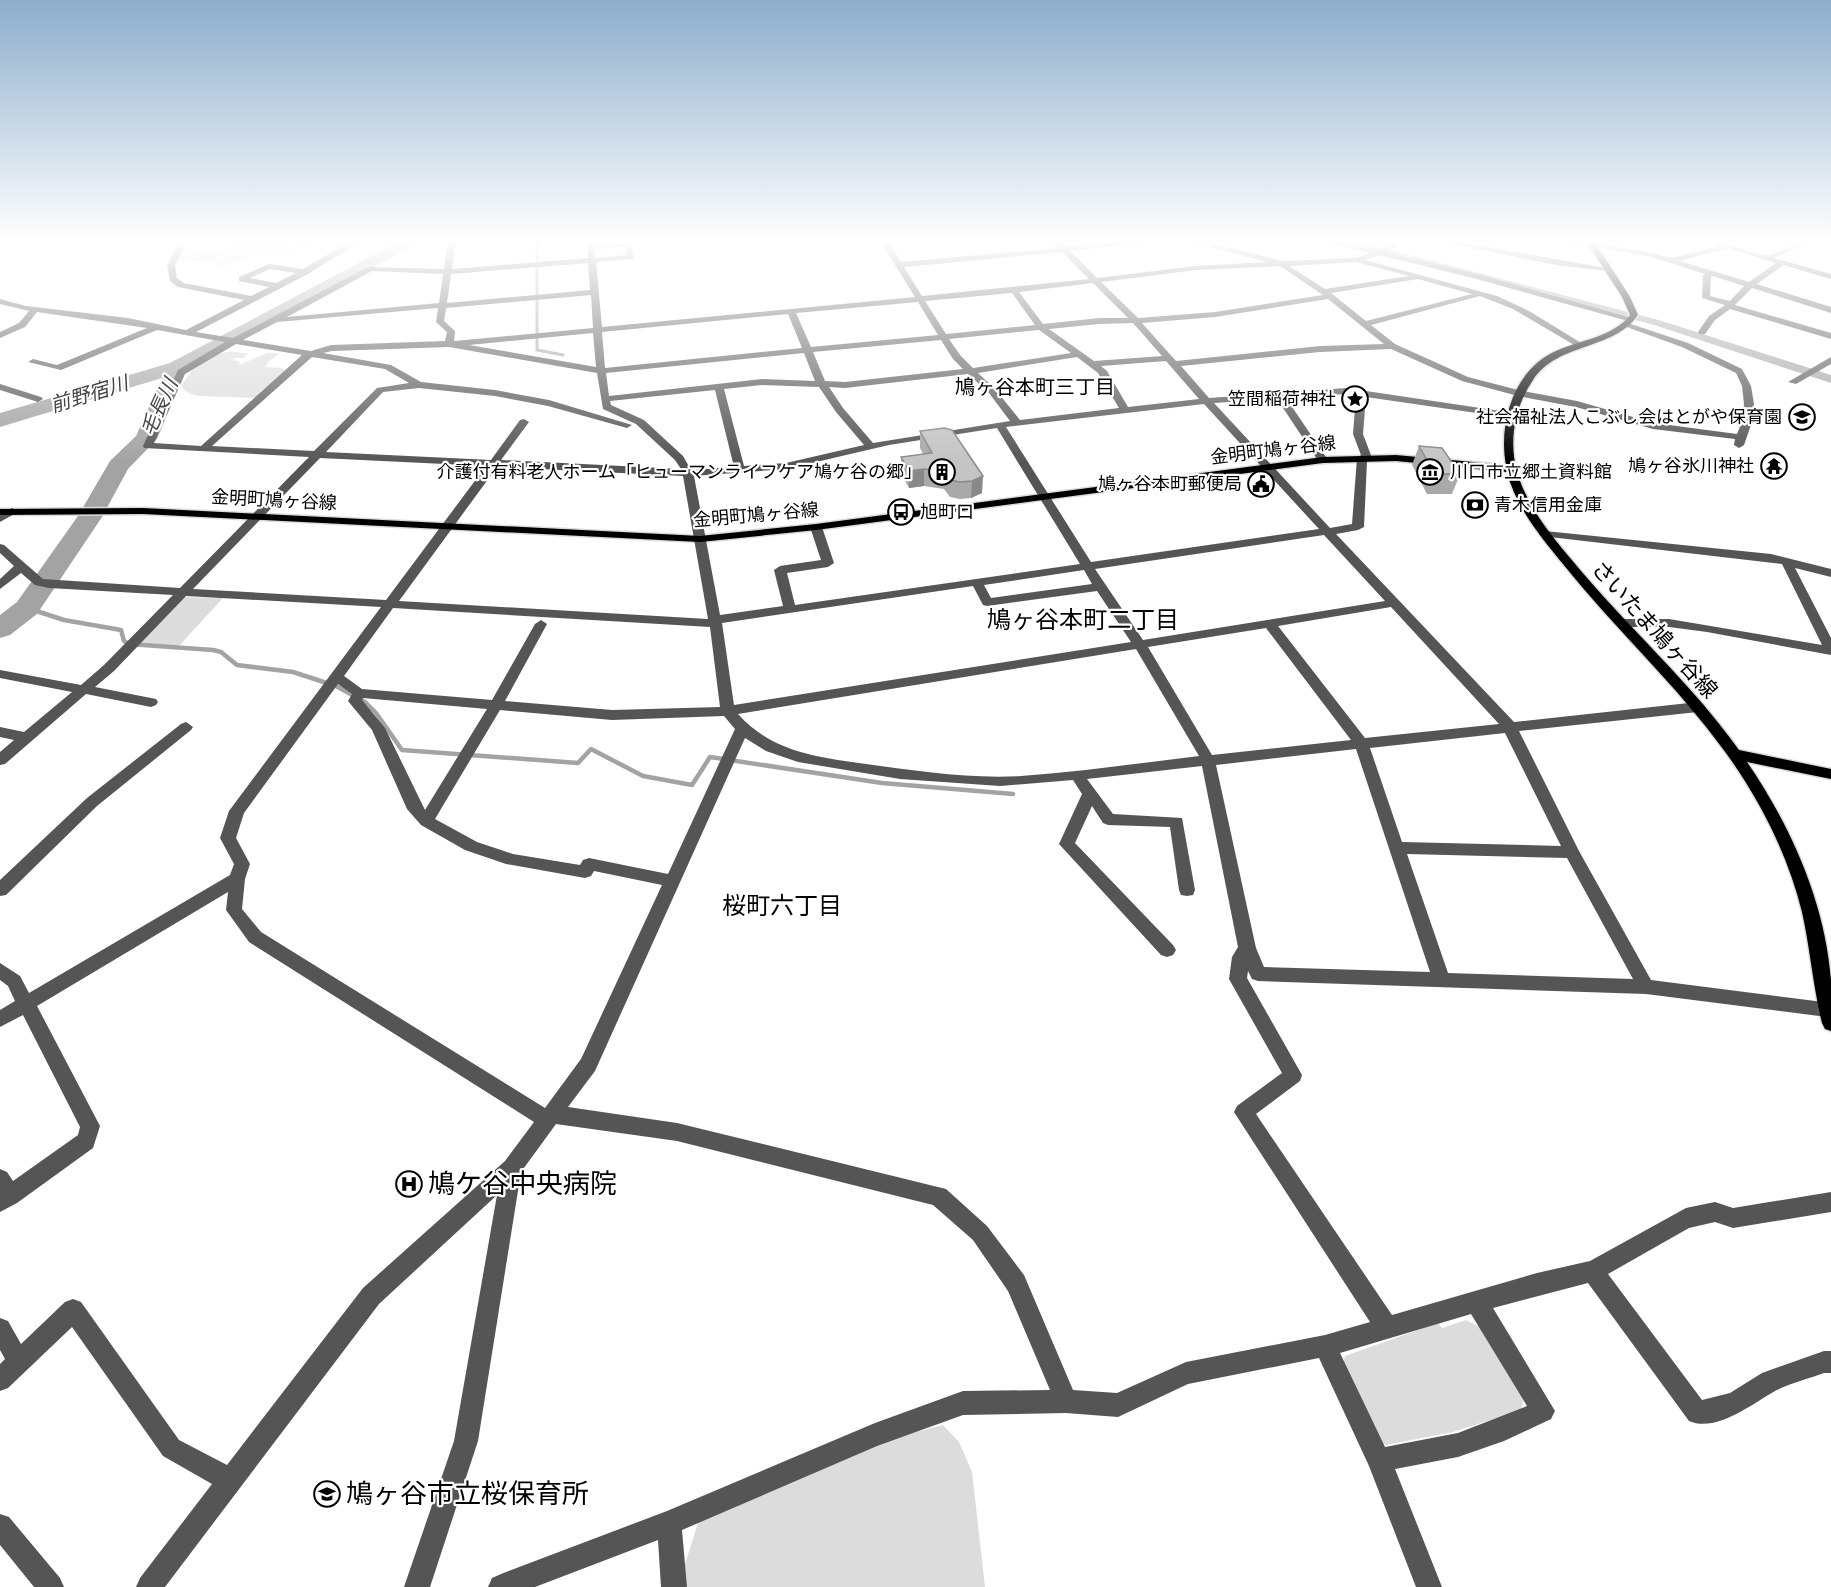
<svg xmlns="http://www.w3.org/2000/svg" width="1831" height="1587" font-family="'Alegreya Sans','Noto Sans JP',sans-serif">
<rect width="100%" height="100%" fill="#fff"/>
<path fill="#dcdcdc" d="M240,241h83l-16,7 -24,-5 -1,2 5,5h8l-1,3 -12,4c-23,-10 -38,6 -62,9l-4,-4 10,-6 -11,2 2,2 -6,3 -32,-3 3,-5c16,-3 51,-1 58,-14z
M232,351l16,3 -5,4h-13l10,4 -1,3 28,-12h10l1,2 -10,7 -2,5 16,1 3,3 -18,18 -7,2 1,3 -5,4 -56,-2c-8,-1 -14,-3 -19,-10l13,-19 24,-13z
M183,597l40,1 -45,49 -40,-3z
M1466,1320l18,9 41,66 -4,15 -68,22 -67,13 -9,-4 -35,-73 3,-12 93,-33 4,5z
M943,1425l16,17 13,30 13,115h-299l-2,-20 15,-47 178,-78z"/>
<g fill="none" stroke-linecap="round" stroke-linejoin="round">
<path stroke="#a3a3a3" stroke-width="3" d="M537,241v109l26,5"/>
<path stroke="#a3a3a3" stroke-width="4.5" d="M27,608l37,12 57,10 3,11 5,3 84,6 8,2 16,13 56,7 43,14 29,16 11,11 26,37 176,13 13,-14 52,27 49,9 18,-28 172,26 131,11"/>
<path fill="#a3a3a3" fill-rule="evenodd" d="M1341,241h17l304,80 169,54v8l-177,-58z"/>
<path fill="#a3a3a3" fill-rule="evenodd" d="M400,241h21l-235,129 -29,69 -29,30 -26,48 -65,97 -27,21 -10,3v-23l17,-13 61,-86 32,-55 26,-25 26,-58 -162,49v-14l170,-50z"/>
<g stroke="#dbdbdb" stroke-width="3">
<path id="major" d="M1586,241h8l36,56 8,18c-25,36 -80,27 -105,65 -19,28 -25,63 -15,95 10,32 32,59 53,84 54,66 119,122 168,191l92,19v10l-84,-17c44,64 78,140 84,218 0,17 0,34 0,51l-6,-2 -3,-6c-9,-37 -12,-75 -20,-111 -14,-57 -42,-112 -76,-159 -49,-68 -111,-124 -163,-189 -23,-28 -47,-57 -56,-92l-111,-11 -73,2 -507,67 -116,12 -557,-28 -143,1v-6l143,-1 557,28 116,-12 507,-67 73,-2 110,10c-8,-42 8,-96 50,-114 24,-11 57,-14 74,-36l-8,-18z"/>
</g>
<path fill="#555" fill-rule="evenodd" d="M351,241h10l-53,33 -112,58 37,6 135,-71 76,2 4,-28h8l-4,28 136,-11v-13l43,-2 3,16 -38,3 6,65 313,-30 -35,-56h8l13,21 157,-14 -6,-7h8l6,6 61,-6h30l-87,10 27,27 99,-12 71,-4 -77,-21h14l79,20 72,-3 15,-5 -45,-12h14l39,9 18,-9h10l-20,11 92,22 157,45 -7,2 -155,-43 -94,-23 -14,5 132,36 32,15 54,33 -7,2 -63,-37 -33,-13 -109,29 24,19 73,33 54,14 55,10 77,22 83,11 5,-12 2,-18 -2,-18 -6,-13 -54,-26 -61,-22 7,-2 60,20 54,26 9,17 3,18 -2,18 -8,23 -5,3 -5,-3 1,-6 -82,-10 -77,-22 -58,-11 -56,-15 -71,-32 -71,3 -139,14 28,32 137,-10 168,25 2,2 -5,3 -145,-21 -3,37 9,24 -5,3 -3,66 -6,3 -22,4 178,188 184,-20 5,2 2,3 -7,5 -179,19 60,120 72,129 180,23v12l-4,2 -181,-23 -388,-13 -6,-2 -4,-8 -1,7 55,97 -2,6 -44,33 136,201 145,-42 53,-12 96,-53 29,-6 18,6 98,-16v20l-98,16 -18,-6 -26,6 -81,46 94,126 28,-7 32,-20 62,-22h7v22h-7c-16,6 -34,10 -49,18 -23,13 -59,42 -86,30l-101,-138 -95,25 62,103 -4,8 -47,22 -46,16 -63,12 47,118h-26l-47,-121 -50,-108 -131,26 -70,33 -52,-4 -103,2 -86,31 -195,84 5,57h-26l-3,-47 -123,47h-47l4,-9 9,-4 166,-63 208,-88 88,-32 87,-1 -42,-99 -35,-51 -40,-35 -256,-64 -121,-17 -35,48 -43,269 -48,146h-26l50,-146 43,-246 -118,109 -214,283h-29l4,-9 72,-94 -49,-28 -91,-129 -64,61 -8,3v-27l5,-5 -5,-9v-32l8,3 13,23 44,-42 8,-3 8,3 98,138 48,25 136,-177 142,-127 29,-39 -285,-180 -23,-32 2,-18 -191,114 63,120 -7,22 -76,55 -17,9v-43l7,3 6,9 65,-46 2,-8 -57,-112 -23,12v-17l15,-9 -7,-15 -8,-6v-17l20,13 9,17 201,-118 4,-11 -14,-26 9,-27 152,-204 -195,-11 -72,75 -19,16 61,12 2,3 -2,3 -5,2 -65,-13 -81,70 -5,1v-13l14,-12 -14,-3v-10l24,5 48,-40 -72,-14v-8l81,15 23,-20 69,-70 -124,-7 -14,-3 -14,-12 -21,16v-10l14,-13 -14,-13v-9l4,1 39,34 137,9 129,-131 -165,-9 -1,-2 35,-76 47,-28 -68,-12 -96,40 -33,-8 5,-3 24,6 90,-37 -110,-16 -12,15 -25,11v-6l19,-9 10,-12 -29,-7v-5l26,7 102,12 58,12 58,-30 -66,-13 -8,-6 -3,-15 11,-23 7,2 -10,21 2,12 7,5 67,13 18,-9 -30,-6v-4l30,-13 34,5zM625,247l2,8 -32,3 -1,-9zM1062,252l27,27 -167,17 -18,-29zM1356,262l53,14 -84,13 -36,-23zM588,263l2,27 -143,13 4,-29zM1280,266l43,29 -108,17 -77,6 -37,-36 95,-12zM270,269l26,4 -20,10 -26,-5zM372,271l71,3 -4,29 -152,14zM1418,279l54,15 -106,27 -35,-28zM1093,283l35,35h-29l-56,6 -24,-32zM1012,293l23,32 -89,9 -21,-33zM591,295l2,33 -139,13 1,-10 -11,-10 2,-13zM1328,299l56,45 -64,2 -144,15 -34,-38 73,-6zM918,302l20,33 -127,12 -15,-34zM438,308l-2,14 11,10 -2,9 -114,4 -20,6 -68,-11 34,-18zM788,314l14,34 -197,20 -3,-36zM1133,323l29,33 -68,5 -45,-32 50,-5zM1039,330l32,23 -98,15 -13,-13 -11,-16zM593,333l3,34 -127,-22zM941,340l12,19 10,10 -118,13 -20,-1 -12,-29zM236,344l66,11 -101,91 -47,-3 31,-69zM449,347l148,26 6,36 33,15 39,36 6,9 -180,-9 28,-38 -5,-3 -4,1 -29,40 -165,-8 57,-60 36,-4 76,8 53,10 79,22 5,-3 -83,-25 -54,-10 -74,-8 -30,-17 -68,-12 9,-2zM804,353l11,28 -53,-2 -153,17 -3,-23zM312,357l73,12 24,14 -32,5 -63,63 -102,-5zM1077,357l21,16 21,35 -99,12 -25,-31 -17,-16zM1166,361l33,38 -71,8 -21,-36 -6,-5zM968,374l21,19 21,28 -137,22 -30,-35 -14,-21 16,1zM762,385l57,2 17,25 28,33 -78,18 -42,3 -20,-77zM715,390l19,77 -43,3 -8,-14 -39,-36 -33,-15 -1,-4zM1346,394l10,1 -3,39 8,21 -4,3 -5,66 -22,4 -116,-125 63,-4 42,63 4,1 5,-3 -42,-62zM1204,404l115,125 -228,33 -85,-135zM997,428l83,136 -285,41 -8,-32 41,-6 6,-4 -12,-36 -6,-3 -6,3 11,33 -41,6 -6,4 9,36 -63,9 -26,-139 92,-7 103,-24zM320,458l166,8 -100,134 -193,-11zM497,467l186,9 25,143 -309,-18zM1324,535l61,66 -242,39 -48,-71zM1084,570l8,14 -101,14 -7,-13zM973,586l10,19 4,1 110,-15 34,51 -397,63 -12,-82zM1391,607l108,117 -134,14 -87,-112zM393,608l317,19 10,80 -108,3 -107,-9 42,-77 -6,-4 -6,4 -43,76 -130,-11 -18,-13zM1266,628l85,112 -139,15 -64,-108zM1136,649l63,107c-59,7 -119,16 -178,20 -51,3 -104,-5 -155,-12 -49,-7 -94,-12 -128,-50zM338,684l14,10 -4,7 24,29 35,79 14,16 44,25 41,14 79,14 6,-2 3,-5 68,14 -81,174 -36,49 -284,-176 -19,-23 3,-30 5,-15 -14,-26 8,-25zM363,698l124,11 -62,101 -40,-82 -23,-28zM500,710l112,10 112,-4 11,13 -67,145 -79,-16 -6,2 -3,5 -67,-11 -36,-12 -42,-23zM1505,733l56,113 -159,-4 -32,-94zM745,738l21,13 32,11 102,17 100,7 73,-6 9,14 -23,50 102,111 6,2 6,-2 3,-5 -3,-5 -98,-102 17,-37 11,17 5,2 62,2 9,63 2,5 6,1 6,-1 2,-5 -13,-72 -69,-4 -26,-35 115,-13 36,181 -6,10 -3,22 53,94 -45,33 -3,6 136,210 -45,13 -139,27 -69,31 -44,-3 -49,-115 -37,-49 -41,-37 -269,-66 -109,-16 27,-36zM1356,749l74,223 -166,-5 -8,-19 -40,-183zM1407,854l160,4 66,121 -185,-6zM1471,1314l56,92 -69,27 -73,14 -45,-94z
M1437,241h17l158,28 -4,2 -52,-6z
M1563,241h19l71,12 18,5 48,-12 -12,-5c20,0 47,15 60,14 15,-1 27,-14 45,-14l-38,17 57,16v5l-48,-14 -26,19 74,23v6l-79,-25 -17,17 96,28v6l-101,-30 -15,11 -10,14h-6l-1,-2 11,-16 16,-11 -23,-7 1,-22 2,-2 -53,-17zM1728,248l48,15 -27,19 -69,-21zM1713,276l31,10 -14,15 -20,-5 1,-19z
M1831,357v7l-35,20 -8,-2z
M0,384l41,13 2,2 -5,3 -38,-12z
M12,508l6,3 -2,2 -16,9v-8z
M1545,531l226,23 60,15v8l-36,-9 36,70v17l-124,-23 -38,-5h-48l-6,-4 6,-4h48l153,26 -40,-81 -241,-28 -2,-2z
M186,722l7,5 -2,3 -94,76 -91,89 -6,1v-16l87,-82 94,-74z
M0,1514l9,3 51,61 4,9h-30l-34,-42z"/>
<use href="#major" fill="#000" fill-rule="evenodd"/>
</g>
<path fill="#a9a9a9" d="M944,428l38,65 -11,5 -11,1 -10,-2 -6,-8 -20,-3 -15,2 -8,-14v-17l22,-3 -3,-6v-17z
M1419,446l41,28 -8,20h-25l-15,-29z"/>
<path fill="#898989" d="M924,469v17l-15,2v-17z
M983,476l-1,17 -11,5 1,-17z"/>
<path fill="#c4c4c4" stroke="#898989" stroke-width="1.5" d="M944,428l8,2 31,46 -11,5 -12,1 -10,-2 -6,-8 -20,-3 -15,2 -8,-14 31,-4 -12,-22z
M1419,446l23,2 18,26h-25z"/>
<linearGradient id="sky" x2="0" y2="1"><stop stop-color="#8cadcc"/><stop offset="0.52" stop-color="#fff"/><stop offset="1" stop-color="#fff" stop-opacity="0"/></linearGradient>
<rect width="1831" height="463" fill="url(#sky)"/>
<defs>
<g id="sight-ring" transform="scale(1.35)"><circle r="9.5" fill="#fff" stroke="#000" stroke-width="1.5"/><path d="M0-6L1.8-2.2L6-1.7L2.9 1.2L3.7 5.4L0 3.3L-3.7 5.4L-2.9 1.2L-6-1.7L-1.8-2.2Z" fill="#000"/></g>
<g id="school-ring" transform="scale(1.35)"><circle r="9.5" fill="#fff" stroke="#000" stroke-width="1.5"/><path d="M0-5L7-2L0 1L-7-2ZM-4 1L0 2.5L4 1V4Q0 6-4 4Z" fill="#000"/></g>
<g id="temple-ring" transform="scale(1.35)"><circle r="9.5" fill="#fff" stroke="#000" stroke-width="1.5"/><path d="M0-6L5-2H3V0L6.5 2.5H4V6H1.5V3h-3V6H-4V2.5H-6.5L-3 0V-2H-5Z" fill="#000"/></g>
<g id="building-ring" transform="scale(1.35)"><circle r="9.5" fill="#fff" stroke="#000" stroke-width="1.5"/><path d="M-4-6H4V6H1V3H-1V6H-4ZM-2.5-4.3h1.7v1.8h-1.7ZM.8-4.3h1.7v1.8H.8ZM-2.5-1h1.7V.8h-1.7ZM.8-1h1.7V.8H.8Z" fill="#000"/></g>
<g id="museum-ring" transform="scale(1.35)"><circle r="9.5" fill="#fff" stroke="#000" stroke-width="1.5"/><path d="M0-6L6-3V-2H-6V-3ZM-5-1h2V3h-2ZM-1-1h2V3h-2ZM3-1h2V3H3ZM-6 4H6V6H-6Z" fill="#000"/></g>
<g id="civic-ring" transform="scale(1.35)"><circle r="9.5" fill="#fff" stroke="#000" stroke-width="1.5"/><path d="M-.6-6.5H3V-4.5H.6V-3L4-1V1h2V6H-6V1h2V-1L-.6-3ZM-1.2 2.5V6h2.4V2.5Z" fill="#000"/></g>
<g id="bank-ring" transform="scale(1.35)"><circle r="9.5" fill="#fff" stroke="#000" stroke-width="1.5"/><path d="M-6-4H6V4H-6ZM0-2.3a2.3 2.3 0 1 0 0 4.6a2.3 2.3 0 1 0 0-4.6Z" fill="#000"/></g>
<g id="bus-ring" transform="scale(1.35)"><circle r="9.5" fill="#fff" stroke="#000" stroke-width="1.5"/><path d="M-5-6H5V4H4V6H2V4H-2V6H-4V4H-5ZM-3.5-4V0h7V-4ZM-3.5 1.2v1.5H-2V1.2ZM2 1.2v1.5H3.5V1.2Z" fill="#000"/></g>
<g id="hospital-ring" transform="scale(1.35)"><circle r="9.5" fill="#fff" stroke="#000" stroke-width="1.5"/><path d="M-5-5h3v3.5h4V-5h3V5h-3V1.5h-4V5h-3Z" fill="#000"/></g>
</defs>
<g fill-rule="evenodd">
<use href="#sight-ring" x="1355" y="399"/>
<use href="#school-ring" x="1802" y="417"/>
<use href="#temple-ring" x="1774" y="466"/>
<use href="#building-ring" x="942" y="472"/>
<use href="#museum-ring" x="1430" y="472"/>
<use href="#civic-ring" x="1261" y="484"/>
<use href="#bank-ring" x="1475" y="505"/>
<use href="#bus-ring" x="901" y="512"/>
<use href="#hospital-ring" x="409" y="1184"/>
<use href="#school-ring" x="327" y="1494"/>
</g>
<g text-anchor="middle" stroke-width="4.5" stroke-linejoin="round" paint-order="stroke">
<g font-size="18" fill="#000" stroke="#fff" text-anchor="end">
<text x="1336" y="405">笠間稲荷神社</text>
<text x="1782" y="423">社会福祉法人こぶし会はとがや保育園</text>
<text x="1754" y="472">鳩ヶ谷氷川神社</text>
<text x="922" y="478">介護付有料老人ホーム「ヒューマンライフケア鳩ケ谷の郷」</text>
<text x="1450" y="478" text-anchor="start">川口市立郷土資料館</text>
<text x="1242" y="490">鳩ヶ谷本町郵便局</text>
<text x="1494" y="511" text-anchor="start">青木信用金庫</text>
<text x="920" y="518" text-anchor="start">旭町口</text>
</g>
<g font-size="18" fill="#000" stroke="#fff">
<text transform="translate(1273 450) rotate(-7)" y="6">金明町鳩ヶ谷線</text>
<text transform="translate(274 500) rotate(3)" y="6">金明町鳩ヶ谷線</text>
<text transform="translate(756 515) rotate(-5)" y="6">金明町鳩ヶ谷線</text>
</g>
<g font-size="20" fill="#000" stroke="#fff">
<text x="1035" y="394">鳩ヶ谷本町三丁目</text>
</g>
<g font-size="20" font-style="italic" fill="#444" stroke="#fff">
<text transform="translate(89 394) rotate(-17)" y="7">前野宿川</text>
<text transform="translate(159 407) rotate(-65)" y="7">毛長川</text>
</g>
<g font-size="22" fill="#000" stroke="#fff">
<text transform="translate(1655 629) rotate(48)" y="8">さいたま鳩ヶ谷線</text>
</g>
<g font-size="24" fill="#000" stroke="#fff">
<text x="1083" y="628">鳩ヶ谷本町二丁目</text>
<text x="782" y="914">桜町六丁目</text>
</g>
<g font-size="27" fill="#000" stroke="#fff" text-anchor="start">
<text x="428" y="1193">鳩ケ谷中央病院</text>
<text x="346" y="1503">鳩ヶ谷市立桜保育所</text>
</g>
</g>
</svg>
